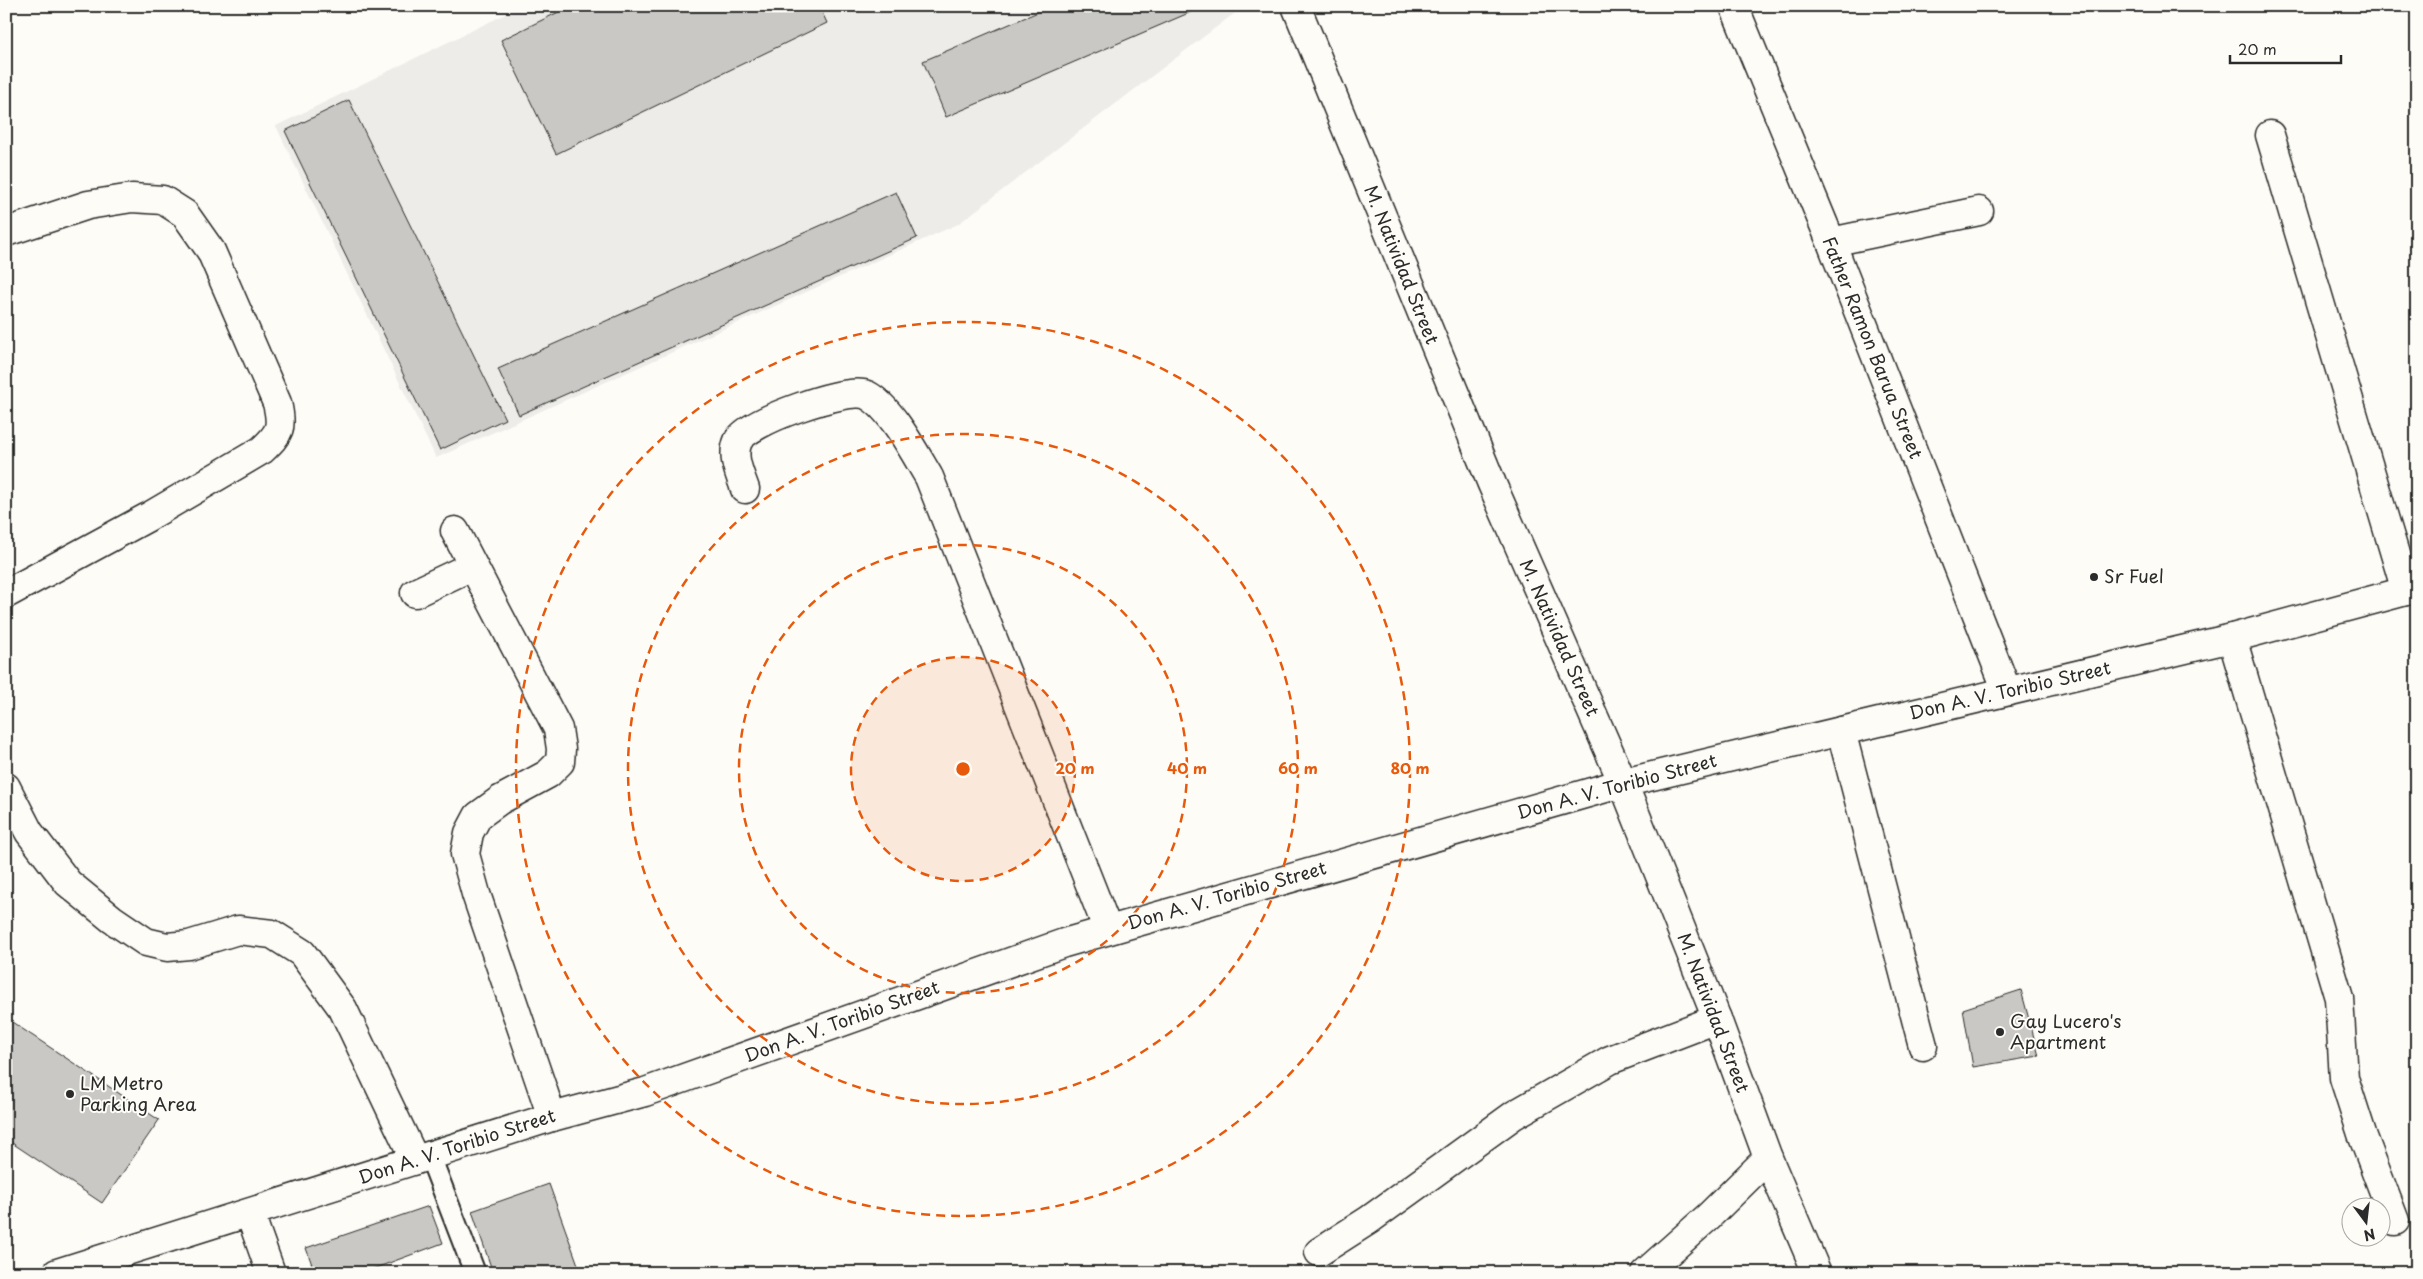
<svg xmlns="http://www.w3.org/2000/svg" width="2423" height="1279" font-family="'Playpen Sans',sans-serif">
<rect width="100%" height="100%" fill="#fdfcf7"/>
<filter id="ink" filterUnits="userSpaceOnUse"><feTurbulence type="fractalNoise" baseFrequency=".02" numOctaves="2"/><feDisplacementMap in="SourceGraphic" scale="10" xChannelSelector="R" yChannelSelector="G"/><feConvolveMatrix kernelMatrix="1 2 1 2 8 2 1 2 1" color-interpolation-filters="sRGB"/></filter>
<g filter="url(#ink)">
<path fill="#edece8" d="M522,6h722l-286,218 -522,234 -160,-332z"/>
<path fill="#c9c8c4" stroke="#2b2b2b" d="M571,6h248l8,17 -271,131 -55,-114z
M1052,6h153l-259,111 -23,-56z
M349,100l156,319 -65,31 -155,-319z
M896,192l21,46 -398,177 -21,-46z
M2021,990l18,66 -66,11 -10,-58z
M6,1018l153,102 -57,83 -93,-62 -3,4z
M549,1184l32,89h-88l-21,-62z
M429,1206l14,37 -81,30h-47l-9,-25z"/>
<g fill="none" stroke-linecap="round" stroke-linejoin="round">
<g stroke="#2b2b2b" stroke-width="24">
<path id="lane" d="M430,1156l45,117"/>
</g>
<g stroke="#2b2b2b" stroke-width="31">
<path id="street" d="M1734,6l97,236 176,449
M2270,135l136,456
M6,232l82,-27 44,-7 31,2 22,14 26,37 66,152c6,25 3,30 -15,47l-114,67 -142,77
M1831,242l148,-31
M745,489c-5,-15 -14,-32 -7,-48 8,-19 110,-55 129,-46 24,12 48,59 62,82l179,453
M455,531l103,198 3,20 -1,13 -12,12 -48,26 -22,16 -9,17 -4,21 11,40 76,223
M415,593l57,-27
M2232,638l107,360 5,80 19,59 32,84
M1841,731l82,315
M6,787l23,45 39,51 44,36 34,23 21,5 22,-2 49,-15 34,4 30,19 41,56 72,151
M250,1214l21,59
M1319,1252l50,-32 145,-105 96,-55 107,-41
M1645,1273l64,-57 59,-58"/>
</g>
<g stroke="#2b2b2b" stroke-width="31">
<path id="secondary" d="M1296,6l196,478 131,299 94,236 51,139 49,115
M57,1273l495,-156 93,-25 419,-149 559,-160 609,-145 185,-50"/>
</g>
<use href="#lane" stroke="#fdfcf7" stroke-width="20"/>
<use href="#street" stroke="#fdfcf7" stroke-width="28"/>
<use href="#secondary" stroke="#fdfcf7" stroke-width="28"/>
</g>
</g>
<circle cx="963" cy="769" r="112" fill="#e8590c" fill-opacity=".12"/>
<g fill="none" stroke="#e8590c" stroke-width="2.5" stroke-dasharray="9 6">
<circle cx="963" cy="769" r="112"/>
<circle cx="963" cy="769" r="224"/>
<circle cx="963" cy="769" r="335"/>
<circle cx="963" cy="769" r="447"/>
</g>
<g fill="#2b2b2b" stroke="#fdfcf7" stroke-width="2">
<circle cx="2094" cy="577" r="5"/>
<circle cx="2000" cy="1032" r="5"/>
<circle cx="70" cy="1094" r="5"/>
</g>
<g text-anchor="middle" stroke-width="4" stroke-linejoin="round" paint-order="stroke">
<g font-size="18" fill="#2b2b2b" stroke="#fdfcf7">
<text transform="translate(1401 265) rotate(68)" y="6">M. Natividad Street</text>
<text transform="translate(1872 348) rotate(68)" y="6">Father Ramon Barua Street</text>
<text transform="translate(1559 638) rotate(66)" y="6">M. Natividad Street</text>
<text transform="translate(2010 691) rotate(-13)" y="6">Don A. V. Toribio Street</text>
<text transform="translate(1617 787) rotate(-15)" y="6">Don A. V. Toribio Street</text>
<text transform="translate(1227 896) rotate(-16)" y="6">Don A. V. Toribio Street</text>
<text transform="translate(1713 1013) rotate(69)" y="6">M. Natividad Street</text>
<text transform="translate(842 1022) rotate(-20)" y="6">Don A. V. Toribio Street</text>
<text transform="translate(457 1147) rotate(-18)" y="6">Don A. V. Toribio Street</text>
</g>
<g font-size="18" fill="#2b2b2b" stroke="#fdfcf7" text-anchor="start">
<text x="2104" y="583">Sr Fuel</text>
<text x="2010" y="1028">Gay Lucero's<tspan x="2010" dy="21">Apartment</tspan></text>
<text x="80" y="1090">LM Metro<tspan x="80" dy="21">Parking Area</tspan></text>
</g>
</g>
<circle cx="963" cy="769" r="8" fill="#e8590c" stroke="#fdfcf7" stroke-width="2.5"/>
<g font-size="15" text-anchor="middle" font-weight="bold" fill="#e8590c" stroke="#fdfcf7" stroke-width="4" stroke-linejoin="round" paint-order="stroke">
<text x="1075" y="774">20 m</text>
<text x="1187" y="774">40 m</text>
<text x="1298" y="774">60 m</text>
<text x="1410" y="774">80 m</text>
</g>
<rect width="2423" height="1279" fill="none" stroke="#fdfcf7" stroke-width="25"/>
<rect x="12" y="12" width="2398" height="1254" fill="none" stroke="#2b2b2b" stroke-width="2" filter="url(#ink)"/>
<g transform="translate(2366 1222) rotate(165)"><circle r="24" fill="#fdfcf7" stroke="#a9a8a5"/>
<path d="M0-4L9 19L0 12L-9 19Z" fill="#2b2b2b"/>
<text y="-8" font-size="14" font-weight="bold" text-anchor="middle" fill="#2b2b2b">N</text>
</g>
<path d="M2230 55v8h111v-8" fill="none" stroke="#2b2b2b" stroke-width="2.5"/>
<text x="2238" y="55" font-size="15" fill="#2b2b2b" stroke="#fdfcf7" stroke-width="4" paint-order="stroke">20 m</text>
</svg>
